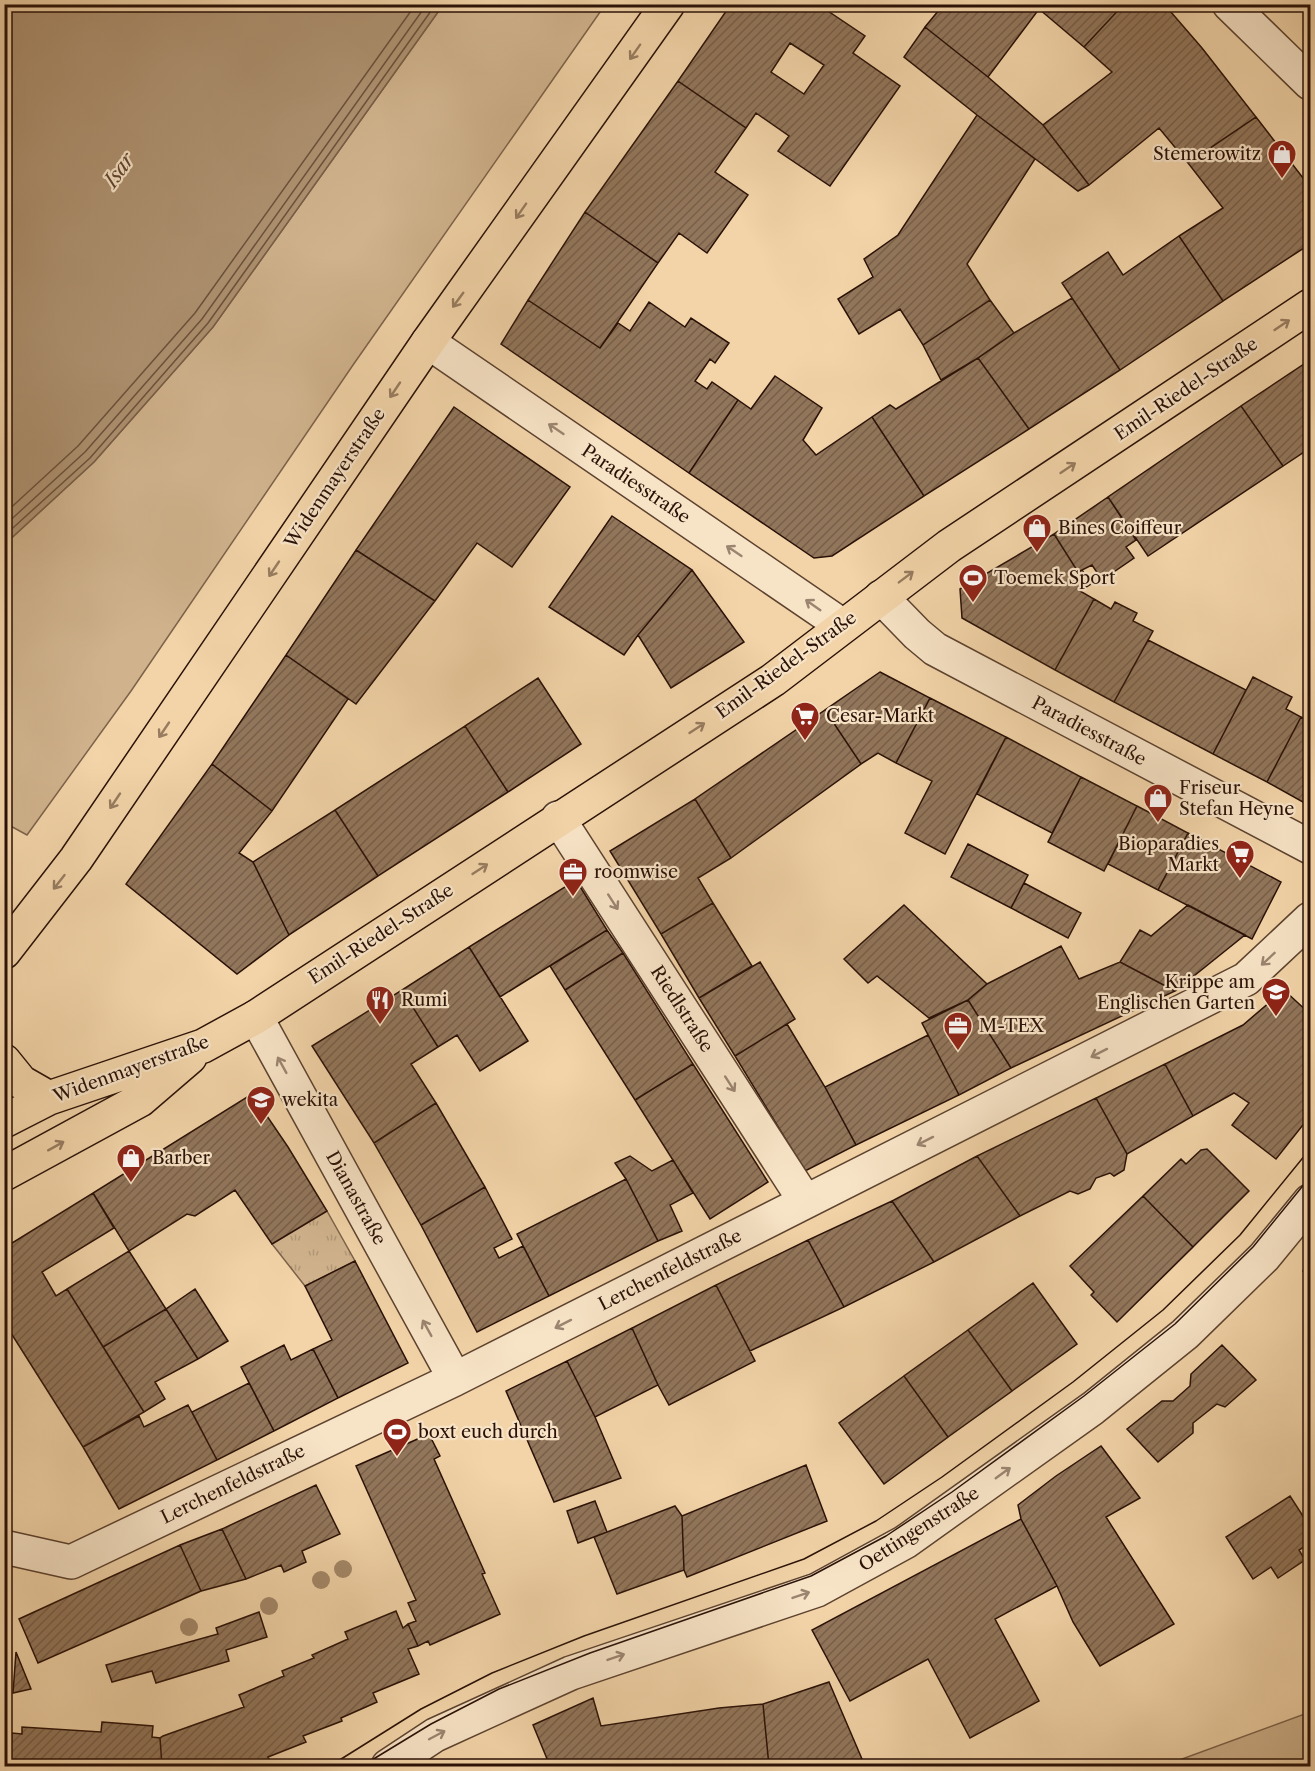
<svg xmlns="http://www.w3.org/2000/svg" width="1315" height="1771" font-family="'Libre Caslon Text',serif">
<defs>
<pattern id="grass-tufts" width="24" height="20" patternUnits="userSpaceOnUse" patternTransform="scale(1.5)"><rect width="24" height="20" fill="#d0b38d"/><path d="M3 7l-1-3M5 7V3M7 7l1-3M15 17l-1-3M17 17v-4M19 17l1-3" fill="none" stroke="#b39978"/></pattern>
<pattern id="building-hatch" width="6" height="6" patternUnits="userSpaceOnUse" patternTransform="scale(1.5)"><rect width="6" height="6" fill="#92765b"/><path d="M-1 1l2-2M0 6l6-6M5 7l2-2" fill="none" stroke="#775f49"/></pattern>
</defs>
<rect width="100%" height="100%" fill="#f2d4a8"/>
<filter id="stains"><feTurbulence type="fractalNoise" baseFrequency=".00333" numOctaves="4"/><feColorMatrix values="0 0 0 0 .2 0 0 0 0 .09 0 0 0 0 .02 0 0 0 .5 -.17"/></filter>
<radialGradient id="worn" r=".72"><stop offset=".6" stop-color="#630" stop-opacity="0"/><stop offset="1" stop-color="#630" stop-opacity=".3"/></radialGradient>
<path fill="url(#grass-tufts)" stroke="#7d624a" stroke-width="1.5" d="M327,1211l28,50 -50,25 -33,-42z"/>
<path fill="#d0b38d" stroke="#7d624a" stroke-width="1.5" d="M443,5h162l-252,360 -222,326 -104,144 -22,-12v-279l89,-82 119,-135z
M1310,1712v54h-147z"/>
<path fill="#ae9271" stroke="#795e47" stroke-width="1.5" d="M14,4l429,1 -230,322 -119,135 -89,82 -1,-528z"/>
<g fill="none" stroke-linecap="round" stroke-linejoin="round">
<path stroke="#6c523c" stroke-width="1.5" d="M4,514l74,-68 117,-133 221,-309
M4,526l81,-74 117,-133 225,-315
M4,536l86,-78 118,-135 228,-319"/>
</g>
<path fill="url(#building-hatch)" stroke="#2a1107" stroke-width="1.5" fill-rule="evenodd" d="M731,4h92l-1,3 43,29 -12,17 47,33 -70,100 -52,-35 11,-15 -33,-23 -10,15 -68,-47zM790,43l34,22 -20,29 -33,-22z
M944,4h180l-40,43 -45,-38 -51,68 -63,-50z
M1124,4h40l38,44 54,69 -68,46 -29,-35 -70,57 -46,-60 69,-53 -28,-25z
M925,27l63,50 55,48 46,60 -11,6 -101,-76 -73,-58z
M678,81l68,47 -31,44 33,23 -41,58 -28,-20 -21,30 -73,-51z
M977,115l58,44 -68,105 23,36 -67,45 -23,-36 -41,25 -21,-35 35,-22 -9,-18 34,-24z
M1256,117l54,70v57l-87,57 -44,-65 44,-28 -35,-45z
M585,212l73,51 -58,85 -72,-48z
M1179,236l44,65 -103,69 -58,-87 46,-31 15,23z
M1072,298l48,72 -91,59 -51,-71 36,-25z
M528,300l72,48 18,-25 12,8 19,-29 36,25 6,-9 38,25 -14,20 -5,-4 -15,22 12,8 5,-7 26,18 -49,73 -188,-129z
M990,300l24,33 -36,25 -37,22 -18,-35z
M978,358l51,71 -105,67 -52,-79 18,-12 6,4z
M1307,362l3,4v82l-27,18 -42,-60z
M775,376l47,32 -19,32 13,15 56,-38 52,79 -92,60 -18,2 -125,-85 49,-73 13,9z
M1241,406l42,60 -135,90 -40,-59z
M454,407l116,80 -58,80 -35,-24 -42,58 -79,-51z
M1108,497l28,43 -10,7 8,11 -32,22 -10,-15 -14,7 -24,-38z
M612,516l80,54 -54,65 -14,20 -75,-48z
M1054,534l24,38 4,-2 9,14 -11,7 14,8 -39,71 -93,-52 -2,-29z
M356,550l79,51 -79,103 -70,-49z
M692,570l52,72 -73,46 -33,-53z
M1094,599l17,10 4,-7 22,11 -4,8 20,10 -39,71 -59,-32z
M1148,640l98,50 -33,64 -99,-52z
M286,655l62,44 -76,112 -60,-47z
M880,672l50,26 -34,65 -18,-10 -17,11 -36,-54z
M1253,677l39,20 -6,12 15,8 -34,65 -54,-28z
M538,678l43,66 -73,48 -43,-66z
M930,698l76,39 -61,117 -40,-21 27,-52 -36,-18z
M825,710l36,54 -130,94 -36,-59z
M1301,717l9,5v84l-43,-24z
M465,726l43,66 -130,84 -43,-66z
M1006,737l75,40 -29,56 -75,-39z
M212,764l60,47 -33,42 14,9 36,73 -52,39 -111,-90z
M1081,777l56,29 -33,65 -56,-29z
M695,799l36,59 -33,20 15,25 -52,31 -51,-83z
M1137,806l51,27 -30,57 -50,-26z
M335,810l43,66 -89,59 -36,-73z
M1188,833l93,49 -29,57 -94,-49z
M968,844l60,31 -17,33 -60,-31z
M576,880l31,50 -107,67 -31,-50z
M1024,883l57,30 -13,25 -57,-30z
M713,903l39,63 -53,32 -38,-64z
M904,905l83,79 -19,16 -39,18 -52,-42 -9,7 -24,-24z
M1188,905l57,30 -70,56 -55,-29 20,-32 11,6z
M607,930l16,23 -58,37 -15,-24z
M1061,946l18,33 41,-17 55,29 -164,77 -43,-68 19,-16z
M469,947l59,94 -48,30 -23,-36 -19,12 -36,-57z
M623,953l70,111 -58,36 -70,-110z
M760,962l35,57 -60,37 -36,-58z
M402,990l36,57 -27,17 25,39 -62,40 -62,-97z
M1284,990l26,24v102l-34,43 -44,-34 17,-22 -15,-10 -41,23 -28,-52 78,-39z
M968,1000l43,68 -52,27 -37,-72z
M787,1024l38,63 31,58 -51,26 -70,-115z
M928,1035l31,60 -103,50 -31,-58z
M693,1064l75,118 -58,37 -75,-119z
M1165,1064l28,52 -66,38 -31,-56z
M252,1094l36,53 39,64 -55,33 -37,-54 -40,26 -8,-2 -58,37 -36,-58z
M1096,1098l31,56 -3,16 -10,6 -4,-3 -14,5 -6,11 -12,5 -8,-3 -50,25 -43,-60z
M436,1103l49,84 -64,38 -47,-82z
M1207,1149l42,42 -56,56 -50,-51 38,-37 5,5 15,-14z
M630,1156l22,15 21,-11 20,33 -23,12 12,26 -24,10 -32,-62 -11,-16z
M977,1156l43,60 -86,46 -42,-61z
M626,1179l32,62 -109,55 -32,-62z
M485,1187l27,52 -18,9 5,10 24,-12 26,50 -72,36 -56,-107z
M93,1193l21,35 -72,44 14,24 11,-7 77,123 -61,35 -79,-125v-74z
M1143,1196l50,51 -76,75 -26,-27 3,-3 -24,-26z
M892,1201l42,61 -90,45 -36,-67z
M808,1240l36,67 -94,44 -34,-66z
M129,1251l37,58 -63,38 -36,-58z
M1310,1260v16l-7,-5z
M355,1261l53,102 -70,35 -25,-49 19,-9 -27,-54z
M1033,1283l44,61 -65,47 -44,-61z
M716,1285l39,76 -86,44 -11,-20 -26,-57z
M195,1289l33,52 -30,18 -32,-50z
M166,1309l32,50 -43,23 10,17 -21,13 -41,-65z
M632,1328l26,57 -63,32 -28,-56z
M968,1330l44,61 -64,46 -44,-61z
M284,1345l7,15 22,-11 25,49 -64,33 -33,-64z
M1222,1345l34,35 -31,27 -8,-3 -24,19v10l-35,29 -31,-33 35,-28h11l17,-15 1,-12z
M567,1361l28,56 26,61 -67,24 -48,-111z
M904,1376l44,61 -64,47 -45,-61z
M249,1383l25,48 -57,29 -25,-48z
M188,1405l29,55 -98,49 -36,-62 56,-31 5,11z
M429,1434l11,22 -6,3 51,114 -3,1 18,40 -70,31 -2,-4 -10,5 -10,-22 8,-3 -8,-18 8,-3 -60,-134z
M1101,1446l39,52 -34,19 68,107 -74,42 -27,-44 -16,-36 -36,-67 -3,-14 38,-29z
M806,1465l21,56 -140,56 -3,-7 -2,-54z
M316,1485l24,49 -38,17 4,11 -22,10 -3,-7 -35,14 -24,-50z
M1290,1496l20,31v16l-11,7 6,10 -27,18 -7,-11 -18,12 -27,-42z
M595,1501l12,31 -29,11 -11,-32z
M675,1506l7,10 2,54 -67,24 -23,-57z
M1021,1519l36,67 -62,33 44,82 -69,37 -42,-79 -78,42 -38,-71z
M222,1529l24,50 -45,12 -21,-46z
M180,1545l21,46 -163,72 -19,-44z
M396,1611l7,17 5,-4 10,22 -10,3 11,25 -46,19 4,9 -36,16 1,3 -39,15 3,6 -38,15 2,4 -12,5h-96l-2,-28 3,-2 81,-29 -5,-12 45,-19 -2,-5 32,-13 -2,-3 36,-16 -3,-7z
M259,1612l8,25 -41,13 3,11 -73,22 -4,-12 -40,11 -6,-17 112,-31 -2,-6z
M16,1652l15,37 -18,4z
M829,1682l36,84h-96l-6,-62z
M593,1698l8,28 118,-18 44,-4 6,62h-219l-17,-41z
M102,1722l51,4 -1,11 8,1 2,28h-152l2,-33 10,1v-7l79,5z"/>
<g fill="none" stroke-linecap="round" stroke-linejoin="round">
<g stroke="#5c422f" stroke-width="36">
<path id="minor" d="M1229,4l81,79
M428,342l415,284
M881,597l36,37 18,15 375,198
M558,818l247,383
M256,1017l199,362
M4,1547l67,15 384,-183 791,-400 64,-60
M388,1766l47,-31 136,-62 246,-83 88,-48 188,-134 92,-74 79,-77 46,-56"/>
</g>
<g stroke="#2a1107" stroke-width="36">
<path id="major" d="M4,952l72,-93 352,-517 240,-338
M4,1061l17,21 28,16
M4,1121l45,-23 154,-52 53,-29 517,-337 176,-134 361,-240
M4,1174l136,-74 50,-43"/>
</g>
<use href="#minor" stroke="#f7e3c6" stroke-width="33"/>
<use href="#major" stroke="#f2d4a8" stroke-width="33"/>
<path stroke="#2a1107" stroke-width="1.5" d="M330,1766l91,-57 71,-36 92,-37 220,-77 72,-38 66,-44 131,-95 90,-72 77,-75 70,-86
M362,1766l69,-42 68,-35 91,-36 221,-77 75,-40 66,-44 132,-96 91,-72 78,-77 57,-70"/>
</g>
<g fill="#a48869">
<circle cx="343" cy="1569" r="9"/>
<circle cx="321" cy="1580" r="9"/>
<circle cx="269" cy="1606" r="9"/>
<circle cx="189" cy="1627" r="9"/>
</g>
<defs><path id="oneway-shaft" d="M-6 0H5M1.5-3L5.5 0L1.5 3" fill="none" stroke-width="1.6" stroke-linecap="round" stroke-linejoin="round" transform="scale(1.5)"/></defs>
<g stroke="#987c60">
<use href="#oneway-shaft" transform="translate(635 52) rotate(125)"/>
<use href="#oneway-shaft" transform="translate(521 211) rotate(125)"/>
<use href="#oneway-shaft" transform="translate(458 300) rotate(126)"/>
<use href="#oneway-shaft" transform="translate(1282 325) rotate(-34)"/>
<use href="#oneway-shaft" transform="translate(395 390) rotate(124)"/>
<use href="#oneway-shaft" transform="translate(1068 468) rotate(-34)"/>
<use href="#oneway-shaft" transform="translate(274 569) rotate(124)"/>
<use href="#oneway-shaft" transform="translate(906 577) rotate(-37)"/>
<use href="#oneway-shaft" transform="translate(697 728) rotate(-33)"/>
<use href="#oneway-shaft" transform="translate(164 730) rotate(124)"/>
<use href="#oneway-shaft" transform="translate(115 801) rotate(124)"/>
<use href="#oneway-shaft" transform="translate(480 869) rotate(-33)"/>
<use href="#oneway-shaft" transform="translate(59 882) rotate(128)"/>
<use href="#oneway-shaft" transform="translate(56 1146) rotate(-29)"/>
</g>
<g stroke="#9b8470">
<use href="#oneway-shaft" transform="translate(556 429) rotate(-146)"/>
<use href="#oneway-shaft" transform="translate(734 551) rotate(-146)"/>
<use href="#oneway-shaft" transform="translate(813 605) rotate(-145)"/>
<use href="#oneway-shaft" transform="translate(613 902) rotate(57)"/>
<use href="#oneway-shaft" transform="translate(1268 959) rotate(137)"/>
<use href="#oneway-shaft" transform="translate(1099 1053) rotate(153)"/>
<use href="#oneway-shaft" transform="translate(282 1065) rotate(-119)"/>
<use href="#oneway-shaft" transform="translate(730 1084) rotate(57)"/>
<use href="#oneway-shaft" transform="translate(925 1141) rotate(153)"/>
<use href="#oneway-shaft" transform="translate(563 1324) rotate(153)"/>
<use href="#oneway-shaft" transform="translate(427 1328) rotate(-119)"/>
<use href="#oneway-shaft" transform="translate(1003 1473) rotate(-36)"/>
<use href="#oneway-shaft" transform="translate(801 1595) rotate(-19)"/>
<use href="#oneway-shaft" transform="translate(616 1657) rotate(-19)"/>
<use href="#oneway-shaft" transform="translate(437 1735) rotate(-28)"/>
</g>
<defs>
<g id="shop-pin" transform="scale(1.5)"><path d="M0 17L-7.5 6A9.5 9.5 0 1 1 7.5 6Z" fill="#8f2418" stroke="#f7e3c6"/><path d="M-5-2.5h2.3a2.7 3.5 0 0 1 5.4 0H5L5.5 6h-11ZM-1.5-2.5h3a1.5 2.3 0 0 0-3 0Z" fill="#fff"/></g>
<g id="stadium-pin" transform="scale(1.5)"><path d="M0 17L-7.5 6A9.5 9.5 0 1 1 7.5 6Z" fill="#8f2418" stroke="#f7e3c6"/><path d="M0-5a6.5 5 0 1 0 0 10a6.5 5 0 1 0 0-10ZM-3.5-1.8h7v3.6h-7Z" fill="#fff"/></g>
<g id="supermarket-pin" transform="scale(1.5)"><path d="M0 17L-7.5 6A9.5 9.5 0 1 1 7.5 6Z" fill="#8f2418" stroke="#f7e3c6"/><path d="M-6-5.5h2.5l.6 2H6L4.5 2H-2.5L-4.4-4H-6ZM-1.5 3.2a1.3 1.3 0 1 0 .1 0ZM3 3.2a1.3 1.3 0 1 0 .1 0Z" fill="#fff"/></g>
<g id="office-pin" transform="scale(1.5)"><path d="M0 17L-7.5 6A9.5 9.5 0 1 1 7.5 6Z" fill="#8f2418" stroke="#f7e3c6"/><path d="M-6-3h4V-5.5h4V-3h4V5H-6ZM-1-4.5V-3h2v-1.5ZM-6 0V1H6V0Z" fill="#fff"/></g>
<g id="school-pin" transform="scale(1.5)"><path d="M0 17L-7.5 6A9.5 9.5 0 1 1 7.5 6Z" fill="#8f2418" stroke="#f7e3c6"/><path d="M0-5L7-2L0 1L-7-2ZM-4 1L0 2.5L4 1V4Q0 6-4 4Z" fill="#fff"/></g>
<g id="restaurant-pin" transform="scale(1.5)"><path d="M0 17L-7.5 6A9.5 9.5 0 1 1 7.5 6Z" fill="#8f2418" stroke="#f7e3c6"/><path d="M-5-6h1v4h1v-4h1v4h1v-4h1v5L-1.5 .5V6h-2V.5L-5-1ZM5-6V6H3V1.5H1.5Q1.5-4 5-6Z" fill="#fff"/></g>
</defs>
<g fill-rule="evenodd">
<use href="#shop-pin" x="1282" y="154"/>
<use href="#shop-pin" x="1037" y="528"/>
<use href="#stadium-pin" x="973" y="578"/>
<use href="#supermarket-pin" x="805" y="716"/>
<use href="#shop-pin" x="1158" y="798"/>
<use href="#supermarket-pin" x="1240" y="854"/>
<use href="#office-pin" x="573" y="872"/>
<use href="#school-pin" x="1276" y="992"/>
<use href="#restaurant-pin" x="380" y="1000"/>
<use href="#office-pin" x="958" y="1026"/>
<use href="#school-pin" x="261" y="1100"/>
<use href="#shop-pin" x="131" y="1158"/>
<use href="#stadium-pin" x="397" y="1432"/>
</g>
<g text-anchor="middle" stroke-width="4.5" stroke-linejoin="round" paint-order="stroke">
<g font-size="18" fill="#2a1107" stroke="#f7e3c6" text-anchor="start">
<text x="1261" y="160" text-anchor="end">Stemerowitz</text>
<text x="1058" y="534">Bines Coiffeur</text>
<text x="994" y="584">Toemek Sport</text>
<text x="826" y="722">Cesar-Markt</text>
<text x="1179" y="794">Friseur<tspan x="1179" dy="21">Stefan Heyne</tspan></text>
<text x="1219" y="850" text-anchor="end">Bioparadies<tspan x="1219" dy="21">Markt</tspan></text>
<text x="594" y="878">roomwise</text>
<text x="1255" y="988" text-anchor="end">Krippe am<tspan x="1255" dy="21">Englischen Garten</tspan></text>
<text x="401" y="1006">Rumi</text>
<text x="979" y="1032">M-TEX</text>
<text x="282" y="1106">wekita</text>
<text x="152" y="1164">Barber</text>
<text x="418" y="1438">boxt euch durch</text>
</g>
<g font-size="18" fill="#2a1107" stroke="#f7e3c6">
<text transform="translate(1186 389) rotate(-34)" y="6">Emil-Riedel-Straße</text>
<text transform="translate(335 478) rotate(-56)" y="6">Widenmayerstraße</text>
<text transform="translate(636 484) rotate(34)" y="6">Paradiesstraße</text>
<text transform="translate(786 665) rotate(-36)" y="6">Emil-Riedel-Straße</text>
<text transform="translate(1089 731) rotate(28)" y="6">Paradiesstraße</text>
<text transform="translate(381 934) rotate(-33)" y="6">Emil-Riedel-Straße</text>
<text transform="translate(682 1009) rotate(57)" y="6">Riedlstraße</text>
<text transform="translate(131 1069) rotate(-20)" y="6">Widenmayerstraße</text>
<text transform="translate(356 1198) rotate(61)" y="6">Dianastraße</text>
<text transform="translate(670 1270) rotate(-27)" y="6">Lerchenfeldstraße</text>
<text transform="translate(233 1484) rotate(-26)" y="6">Lerchenfeldstraße</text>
<text transform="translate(919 1529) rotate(-33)" y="6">Oettingenstraße</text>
</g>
<g font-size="20" font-style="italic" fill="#5f4531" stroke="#f7e3c6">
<text transform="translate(119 170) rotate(-55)" y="7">Isar</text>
</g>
</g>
<rect width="1315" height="1771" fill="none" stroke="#f2d4a8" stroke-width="24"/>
<rect x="6" y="6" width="1303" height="1759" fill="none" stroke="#2a1107" stroke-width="3"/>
<rect x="12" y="12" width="1291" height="1747" fill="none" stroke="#2a1107" stroke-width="1.5"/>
<rect width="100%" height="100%" filter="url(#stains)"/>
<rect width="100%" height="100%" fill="url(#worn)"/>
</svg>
